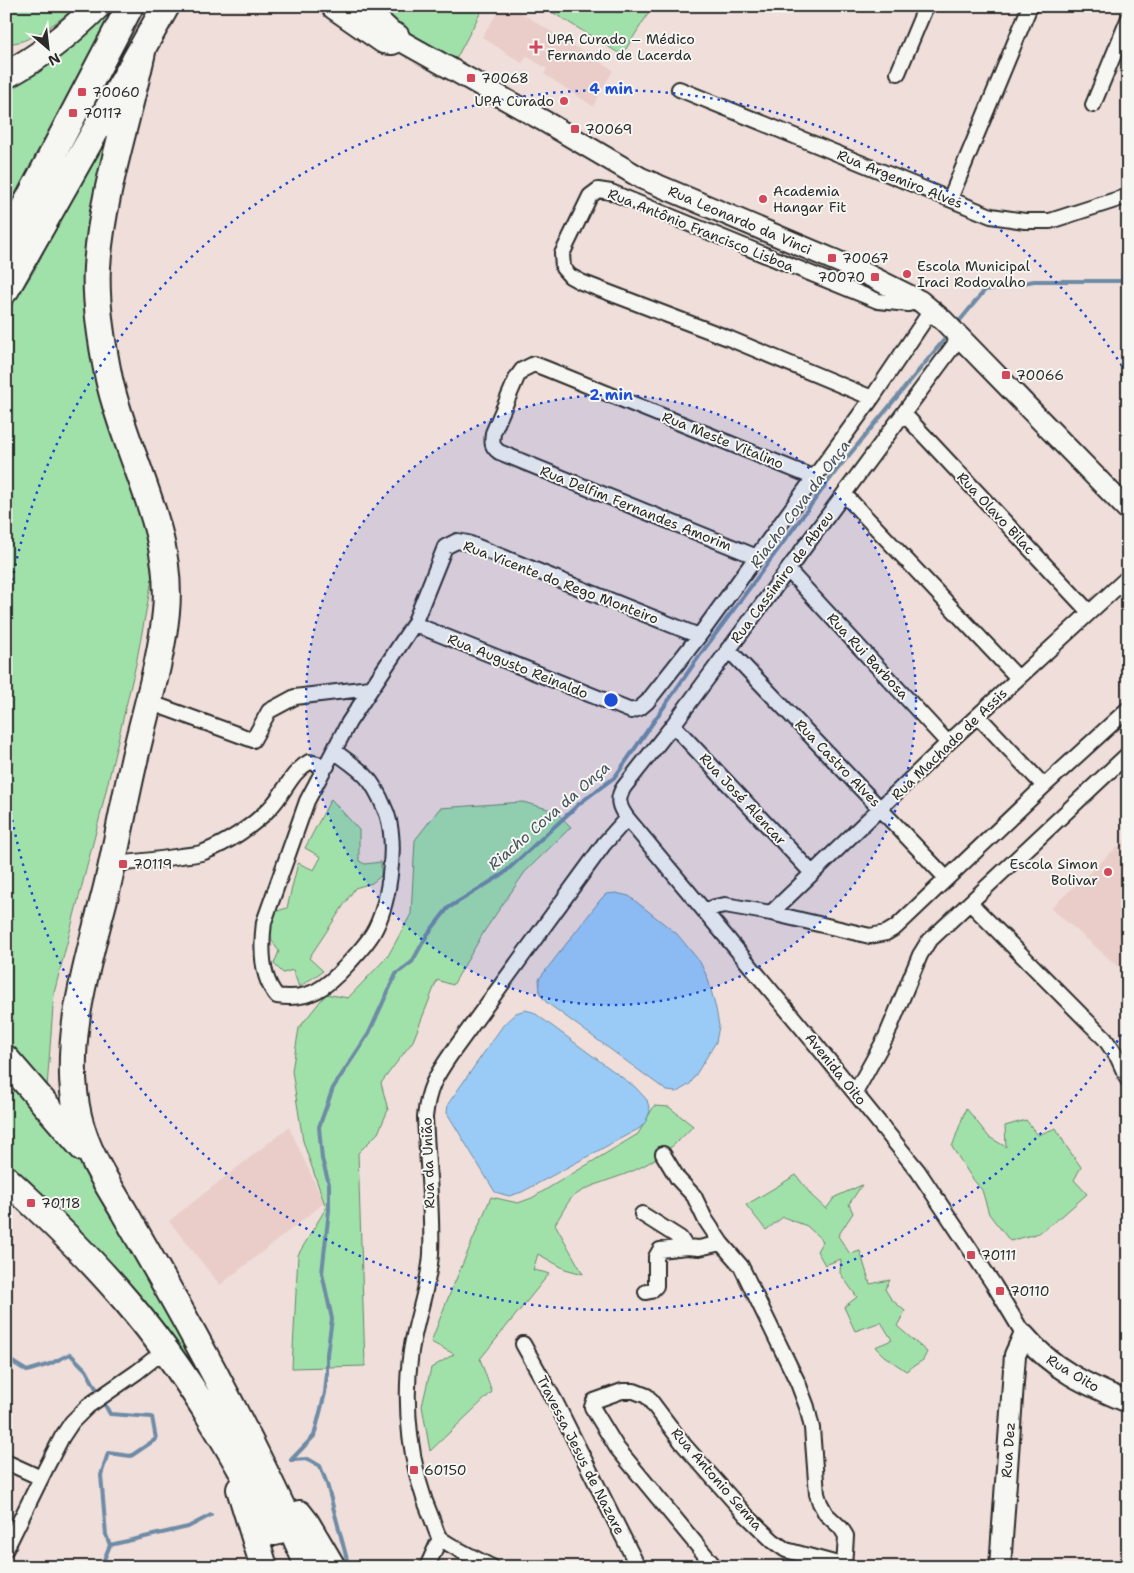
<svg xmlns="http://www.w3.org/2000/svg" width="1134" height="1573" font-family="'Shantell Sans',sans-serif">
<rect width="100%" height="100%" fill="#efdeda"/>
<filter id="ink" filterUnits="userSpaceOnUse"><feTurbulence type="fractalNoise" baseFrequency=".02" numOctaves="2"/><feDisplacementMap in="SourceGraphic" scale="10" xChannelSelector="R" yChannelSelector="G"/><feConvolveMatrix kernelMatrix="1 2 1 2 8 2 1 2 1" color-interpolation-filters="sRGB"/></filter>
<g filter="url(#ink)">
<path fill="#eacdc9" d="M502,6h8l103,64 -20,36 -49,-32 3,-5 -20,-13 -5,7 -40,-26z
M1128,837v138l-77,-67z
M289,1127l35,76 -104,82 -51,-64z"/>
<path fill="#a0e1aa" stroke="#66866a" d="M6,6h70c-15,14 -49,40 -70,37z
M107,6h10l-111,216v-143z
M378,6h106l-28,53 -64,-35z
M542,6h111l-31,49z
M129,82l-41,210 50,190 16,87 -18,95 -36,152 -46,177 -7,95 -41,-41v-732l28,-44z
M331,799l28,31v31l6,3 16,-2v14l-9,7 -17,5 -46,70 14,13 -24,16 -6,-17 -10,3 -9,-9 5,-13c-9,-10 -13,-25 -8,-38l16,-5 11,-45 16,7 7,-13 -16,-9z
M523,802l32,9 16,16 -46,45 -40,58 -32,55 -16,-5 -24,61 -32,42 7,27 -10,23 -20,20 7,213 -73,2 6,-113 28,-47 -23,-67 -11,-70 7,-43 27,-34 22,4 40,-42 23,-42 4,-74 25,-32z
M6,1068l77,96 141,245 -154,-186 -40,-42 -24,-21z
M654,1106l15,1 24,19c-16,18 -36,34 -58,44 -19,9 -43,13 -61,26 -6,4 -14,21 -19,28l28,50 -18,-5 -27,-15 -5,16 10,2 6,2 -69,85 12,33 -62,59 -8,-45 9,-38 23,-14 -23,-12 15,-39 45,-106 27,6 14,-5 106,-64z
M966,1108l23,29 17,10 -1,-21 21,-6 12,15 18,-7 10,18 15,21 -7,13 13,14 -25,22 -23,17 -29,8 -21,-27 -7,-24 -10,-12 -20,-31z
M796,1175l16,21 14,13 9,-12 27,-12 -13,19 4,9 -15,23 12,18 10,-3 10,33 20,-4 -5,9 6,10 14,12 -8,15 30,26 -4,8 -17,11 -22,-15 -9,-9 17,-7 -11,-18 -26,9 -11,-24 13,-10 -17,-24 1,-14 -16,6 -8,-14 6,-10 -16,-15 -24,-9 -17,13 -20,-25z"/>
<path fill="#9acbf6" stroke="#6e8ba5" d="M616,893l13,3 48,38 23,28 8,17 8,30 3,17 -3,16 -26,42 -13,8 -10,-1 -121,-89 -6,-8 -1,-15 62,-80 5,-5z
M525,1010l8,2 102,75 12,13 3,11 -4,10 -6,7 -118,64 -13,4 -14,-4 -48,-79 1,-9 56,-80 12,-11z"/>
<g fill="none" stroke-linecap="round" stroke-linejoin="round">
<path stroke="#6e8ba5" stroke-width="4" d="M957,324l28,-34 49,-9h94
M6,1358l21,13 23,-7 20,-10 16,16 24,44 42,3 4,22 -25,17 -23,-3 -7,22 5,60 4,10
M291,1460l23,-24 11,-43 2,-20v-19l5,-35 -10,-46 7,-63v-26l-7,-25 -3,-32 14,-39 36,-55 27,-59 16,-12 15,-27 21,-27 55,-34 77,-71 35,-26 85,-122 136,-184 112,-136
M291,1460l17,-1 12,7 7,18 22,83
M110,1545l78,-18 23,-12
M101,1567l9,-22"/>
<g stroke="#2b2b2b" stroke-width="18">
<path id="street" d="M898,73l28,-67
M679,89l312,127 34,5h25l78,-25
M1093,105l35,-85
M950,199l80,-193
M960,337l-287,388 -49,62c-8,12 -5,20 3,31l190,228 101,125 76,114 30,50
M872,398l-144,-60 -147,-56 -11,-6 -7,-8 -1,-14 28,-58 8,-6 13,2 267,109 30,3 12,-3
M904,414l185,198
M844,494l174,184
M757,557l-258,-105c-8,-6 -7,-10 -6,-19l24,-56 5,-7 12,-6 13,5 268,109
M788,570l160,173
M414,624l217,87 9,-3 7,-6 52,-66 173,-238 60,-89
M728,649l218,229
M157,705l96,35 16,-29 26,-14 75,-9
M978,716l66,70
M673,725l139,148
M334,751c26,19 37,24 50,56 2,4 4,9 5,14 7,31 0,84 -16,112 -7,12 -17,22 -26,32 -21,23 -38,36 -70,31 -17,-19 -16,-50 -13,-74l43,-121 42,-79 65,-98 31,-77 12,-6 11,2 231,93
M113,864c23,-2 45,-4 68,-8 7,-1 16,-1 23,-4 23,-9 49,-26 66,-44 15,-15 20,-35 39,-46l18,4
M970,903l135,136 13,19 10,22
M706,911l9,-4 10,-2 46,8 99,23 16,-3 10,-6 148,-141 84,-77
M771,913l177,-170 180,-166
M855,1093l31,-56 34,-82 8,-13 200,-188
M663,1154l15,25 16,17 11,23 16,24 20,23 57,117 9,24 5,21 5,66 3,9 6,11 15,14 5,8 -2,31
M642,1214l38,24 6,9
M646,1292l5,-1 5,-5v-29l4,-7 26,-3 13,1 22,-5
M523,1344l33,59 82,164
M6,1462l35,16
M6,1549l40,-81 16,-31 10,-15 16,-16 49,-34 28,-22
M427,1567l13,-29
M492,1567c-11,-6 -47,-23 -53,-30 -3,-5 -5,-13 -7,-18 -22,-50 -29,-114 -21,-168 5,-33 18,-64 20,-97 2,-45 -4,-92 -6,-137 3,-28 10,-40 26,-63l153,-210 23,-26
M715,1567l-98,-119 -25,-41 2,-6 28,-10h12l13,5 37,49 62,70 27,26 13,9 63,17"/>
</g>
<g stroke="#2b2b2b" stroke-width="24">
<path id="secondary" d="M367,6l11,13 25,23 141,79 97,57 217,92 62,31 24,20 184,189
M1000,1567l15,-212 9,-20c28,34 63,50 104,67"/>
</g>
<g stroke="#2b2b2b" stroke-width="30">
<path id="highway" d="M335,6l49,34 8,1 4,-4
M143,47c-15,73 -41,145 -46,220 -2,35 5,78 12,112 17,78 65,150 57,233 -5,50 -21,100 -32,149 -10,42 -17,84 -27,126 -18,72 -46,155 -29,229 8,35 27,64 45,94 16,28 32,56 48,84 50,89 97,180 138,273
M6,75c34,-18 64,-42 91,-69
M6,243l124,-237
M6,289l160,-283
M6,1059l77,89
M6,1179c43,39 85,80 122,124 59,69 105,149 147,229
M240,1489l24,78
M299,1514l7,9 26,44"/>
</g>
<use href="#street" stroke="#f6f6f2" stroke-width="14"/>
<use href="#secondary" stroke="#f6f6f2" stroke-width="20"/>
<use href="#highway" stroke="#f6f6f2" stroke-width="26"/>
</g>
</g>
<circle cx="611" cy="700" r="305" fill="#1d4ed8" fill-opacity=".12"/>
<g fill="none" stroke="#1d4ed8" stroke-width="2.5" stroke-dasharray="2.5 5">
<circle cx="611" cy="700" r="305"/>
<path d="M1126 1028A611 611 0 0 1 7 790M7 610A611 611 0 0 1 1126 372"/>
</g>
<g fill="#d1495b" stroke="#f6f6f2" stroke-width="2">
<path d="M533.5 39.5h5v5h5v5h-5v5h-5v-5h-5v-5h5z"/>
<rect x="466" y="73" width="10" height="10" rx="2.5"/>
<rect x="77" y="87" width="10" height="10" rx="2.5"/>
<circle cx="564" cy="101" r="5"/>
<rect x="68" y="108" width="10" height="10" rx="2.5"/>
<rect x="570" y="124" width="10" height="10" rx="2.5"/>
<circle cx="763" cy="199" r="5"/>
<rect x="827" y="253" width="10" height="10" rx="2.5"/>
<circle cx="907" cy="274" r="5"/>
<rect x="870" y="272" width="10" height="10" rx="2.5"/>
<rect x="1001" y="370" width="10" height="10" rx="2.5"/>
<rect x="118" y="859" width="10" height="10" rx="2.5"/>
<circle cx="1108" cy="872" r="5"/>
<rect x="26" y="1198" width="10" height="10" rx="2.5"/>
<rect x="966" y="1250" width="10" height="10" rx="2.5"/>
<rect x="995" y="1286" width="10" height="10" rx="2.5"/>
<rect x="409" y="1465" width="10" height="10" rx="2.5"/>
</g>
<g text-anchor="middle" stroke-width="4" stroke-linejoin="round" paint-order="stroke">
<g font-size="14" fill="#2b2b2b" stroke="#f6f6f2" text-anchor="start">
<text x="547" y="44">UPA Curado – Médico<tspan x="547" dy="16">Fernando de Lacerda</tspan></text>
<text x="481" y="83">70068</text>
<text x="92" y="97">70060</text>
<text x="554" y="106" text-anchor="end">UPA Curado</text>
<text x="83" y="118">70117</text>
<text x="585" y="134">70069</text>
<text x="773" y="196">Academia<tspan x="773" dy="16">Hangar Fit</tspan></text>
<text x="842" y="263">70067</text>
<text x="917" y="271">Escola Municipal<tspan x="917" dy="16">Iraci Rodovalho</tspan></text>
<text x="865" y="282" text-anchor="end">70070</text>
<text x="1016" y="380">70066</text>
<text x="133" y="869">70119</text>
<text x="1098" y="869" text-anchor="end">Escola Simon<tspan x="1098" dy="16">Bolivar</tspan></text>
<text x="41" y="1208">70118</text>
<text x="981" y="1260">70111</text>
<text x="1010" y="1296">70110</text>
<text x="424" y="1475">60150</text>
</g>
<g font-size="14" fill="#2b2b2b" stroke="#f6f6f2">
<text transform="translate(900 179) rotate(22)" y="5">Rua Argemiro Alves</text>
<text transform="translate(740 220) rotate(23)" y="5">Rua Leonardo da Vinci</text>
<text transform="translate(701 230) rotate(22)" y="5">Rua Antônio Francisco Lisboa</text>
<text transform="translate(723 440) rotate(22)" y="5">Rua Meste Vitalino</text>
<text transform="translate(636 508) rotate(22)" y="5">Rua Delfim Fernandes Amorim</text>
<text transform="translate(996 513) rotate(47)" y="5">Rua Olavo Bilac</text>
<text transform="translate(782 577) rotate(-53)" y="5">Rua Cassimiro de Abreu</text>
<text transform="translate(561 582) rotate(21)" y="5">Rua Vicente do Rego Monteiro</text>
<text transform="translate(868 656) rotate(47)" y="5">Rua Rui Barbosa</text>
<text transform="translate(518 666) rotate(22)" y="5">Rua Augusto Reinaldo</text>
<text transform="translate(949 744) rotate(-44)" y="5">Rua Machado de Assis</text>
<text transform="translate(838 763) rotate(46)" y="5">Rua Castro Alves</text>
<text transform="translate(743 799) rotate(47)" y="5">Rua José Alencar</text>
<text transform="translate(836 1069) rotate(51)" y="5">Avenida Oito</text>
<text transform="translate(428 1163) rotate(-92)" y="5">Rua da União</text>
<text transform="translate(1073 1373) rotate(31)" y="5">Rua Oito</text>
<text transform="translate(1008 1450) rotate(-86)" y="5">Rua Dez</text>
<text transform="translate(581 1455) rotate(63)" y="5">Travessa Jesus de Nazare</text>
<text transform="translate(717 1479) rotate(49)" y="5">Rua Antonio Senna</text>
</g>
<g font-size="15" font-style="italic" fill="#47535e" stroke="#f6f6f2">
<text transform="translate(800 504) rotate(-53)" y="5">Riacho Cova da Onça</text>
<text transform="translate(549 816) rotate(-41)" y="5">Riacho Cova da Onça</text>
</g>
</g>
<circle cx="611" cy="700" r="8" fill="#1d4ed8" stroke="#f6f6f2" stroke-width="2.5"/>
<g font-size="15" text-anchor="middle" font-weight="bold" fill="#1d4ed8" stroke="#f6f6f2" stroke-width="4" stroke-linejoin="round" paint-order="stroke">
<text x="611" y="94">4 min</text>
<text x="611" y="400">2 min</text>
</g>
<rect width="1134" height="1573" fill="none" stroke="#f6f6f2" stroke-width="25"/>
<rect x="12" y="12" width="1109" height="1548" fill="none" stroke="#2b2b2b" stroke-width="2" filter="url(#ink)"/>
<g transform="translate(48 48) rotate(152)" stroke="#f6f6f2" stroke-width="4" paint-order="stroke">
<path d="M0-4L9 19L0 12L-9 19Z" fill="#2b2b2b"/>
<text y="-8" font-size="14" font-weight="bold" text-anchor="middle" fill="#2b2b2b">N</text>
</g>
</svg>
